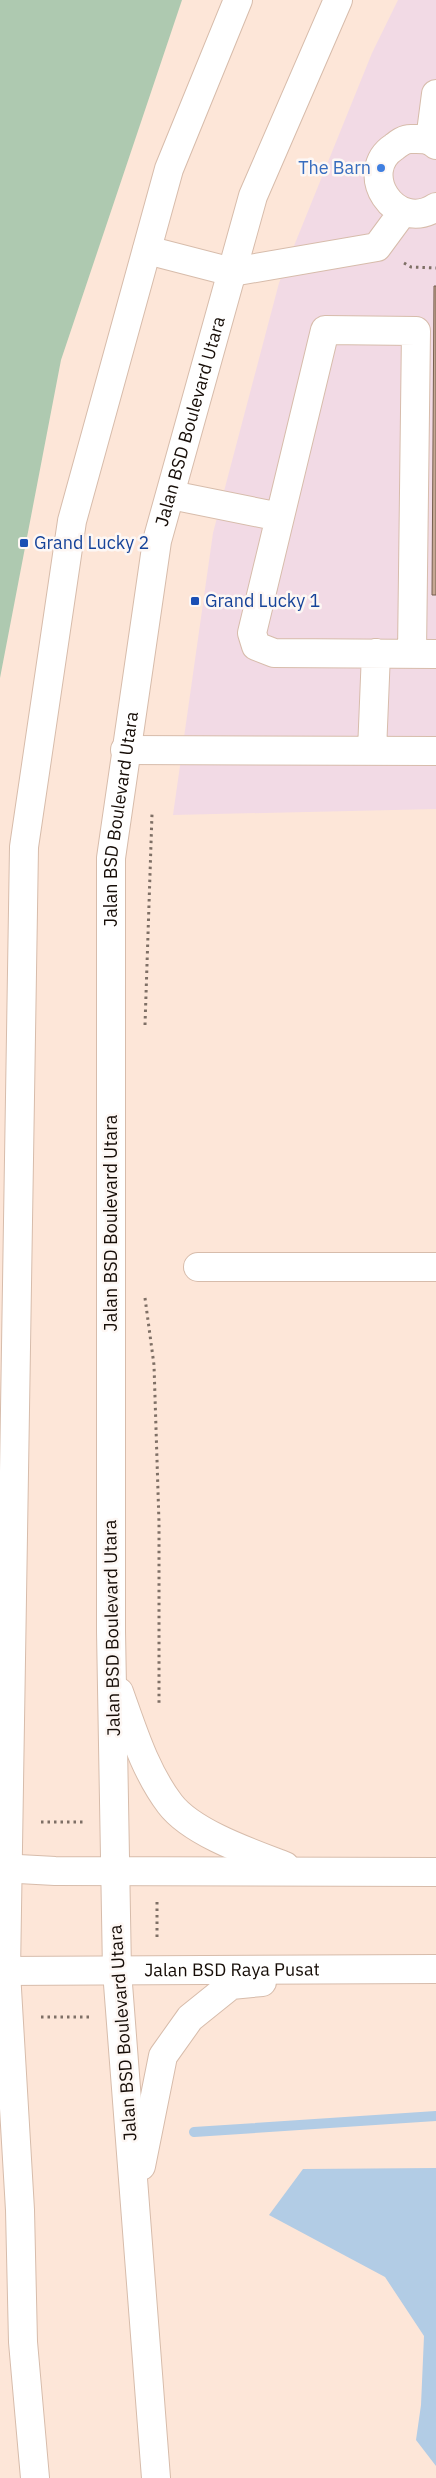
<svg xmlns="http://www.w3.org/2000/svg" width="436" height="2478" font-family="'IBM Plex Sans',sans-serif">
<rect width="100%" height="100%" fill="#fde6d8"/>
<path fill="#f2dae5" d="M398,0h38v809l-263,6 40,-282 66,-250 93,-230z"/>
<path fill="#aec9b0" d="M0,0h182l-121,360 -61,318z"/>
<path fill="#b2cce5" d="M436,2168v298l-20,-26 5,-35 3,-69 -39,-59 -116,-62 34,-46z"/>
<g fill="none" stroke-linecap="round" stroke-linejoin="round">
<path stroke="#b2cce5" stroke-width="10" d="M194,2132l242,-16"/>
</g>
<path fill="#c6a894" stroke="#775f4f" d="M434,286h2v309h-4z"/>
<g fill="none" stroke-linecap="round" stroke-linejoin="round">
<g stroke="#d7bcab" stroke-width="30">
<path id="minor" d="M430,140l6,-46
M436,145c-8,-7 -15,-6 -25,-6 -7,0 -12,4 -17,8 -38,25 1,87 42,60
M147,250l85,22 145,-25 25,-34
M171,495l109,22
M412,653l4,-322 -91,-1 -73,303 4,13 18,7 162,1
M125,750l311,1
M372,751l4,-98
M198,1267h238"/>
</g>
<g stroke="#d7bcab" stroke-width="30">
<g id="major">
<path d="M119,1692c14,39 26,79 51,112 22,29 81,49 115,62"/>
<path d="M0,1868l55,3 381,1"/>
<path id="s1" d="M0,1971l436,-2"/>
<path d="M141,2166l22,-110 27,-38 41,-33 31,-3"/>
<path d="M35,2478l-12,-136 -3,-132 -14,-238 18,-1125 48,-326 97,-352 69,-169"/>
<path id="s2" d="M156,2478l-39,-507 -6,-340v-773l46,-317 96,-345 85,-196"/>
</g>
</g>
<path stroke="#7e6f65" stroke-width="3" stroke-dasharray="2.5 4" stroke-linecap="butt" d="M404,263l7,4 25,1
M145,1025l7,-211
M145,1298l9,67 5,158v183
M41,1822h43
M157,1902v38
M41,2017h48"/>
<use href="#minor" stroke="#fff" stroke-width="28"/>
<use href="#major" stroke="#fff" stroke-width="28"/>
</g>
<circle fill="#3f7fe0" stroke="#fdf7f4" stroke-width="2" cx="381" cy="168" r="5"/>
<g fill="#1a4fb4" stroke="#fdf7f4" stroke-width="2">
<rect x="19" y="538" width="10" height="10" rx="2.5"/>
<rect x="190" y="596" width="10" height="10" rx="2.5"/>
</g>
<g text-anchor="middle" stroke-width="5" stroke-linejoin="round" paint-order="stroke">
<g font-size="18" fill="#366cbe" stroke="#fdf7f4" text-anchor="end">
<text x="371" y="174">The Barn</text>
</g>
<g font-size="18" fill="#160d07" stroke="#fdf7f4">
<text dy="6" stroke="none"><textPath href="#s2" startOffset="2066">Jalan BSD Boulevard Utara</textPath></text>
<text dy="6" stroke="none"><textPath href="#s2" startOffset="1661">Jalan BSD Boulevard Utara</textPath></text>
<text transform="translate(111 1223) rotate(-90)" y="6">Jalan BSD Boulevard Utara</text>
<text transform="translate(112 1628) rotate(-91)" y="6">Jalan BSD Boulevard Utara</text>
<text dy="6" stroke="none"><textPath href="#s1" startOffset="232">Jalan BSD Raya Pusat</textPath></text>
<text transform="translate(123 2033) rotate(-94)" y="6">Jalan BSD Boulevard Utara</text>
</g>
<g font-size="18" fill="#164399" stroke="#fdf7f4" text-anchor="start">
<text x="34" y="549">Grand Lucky 2</text>
<text x="205" y="607">Grand Lucky 1</text>
</g>
</g>
</svg>
